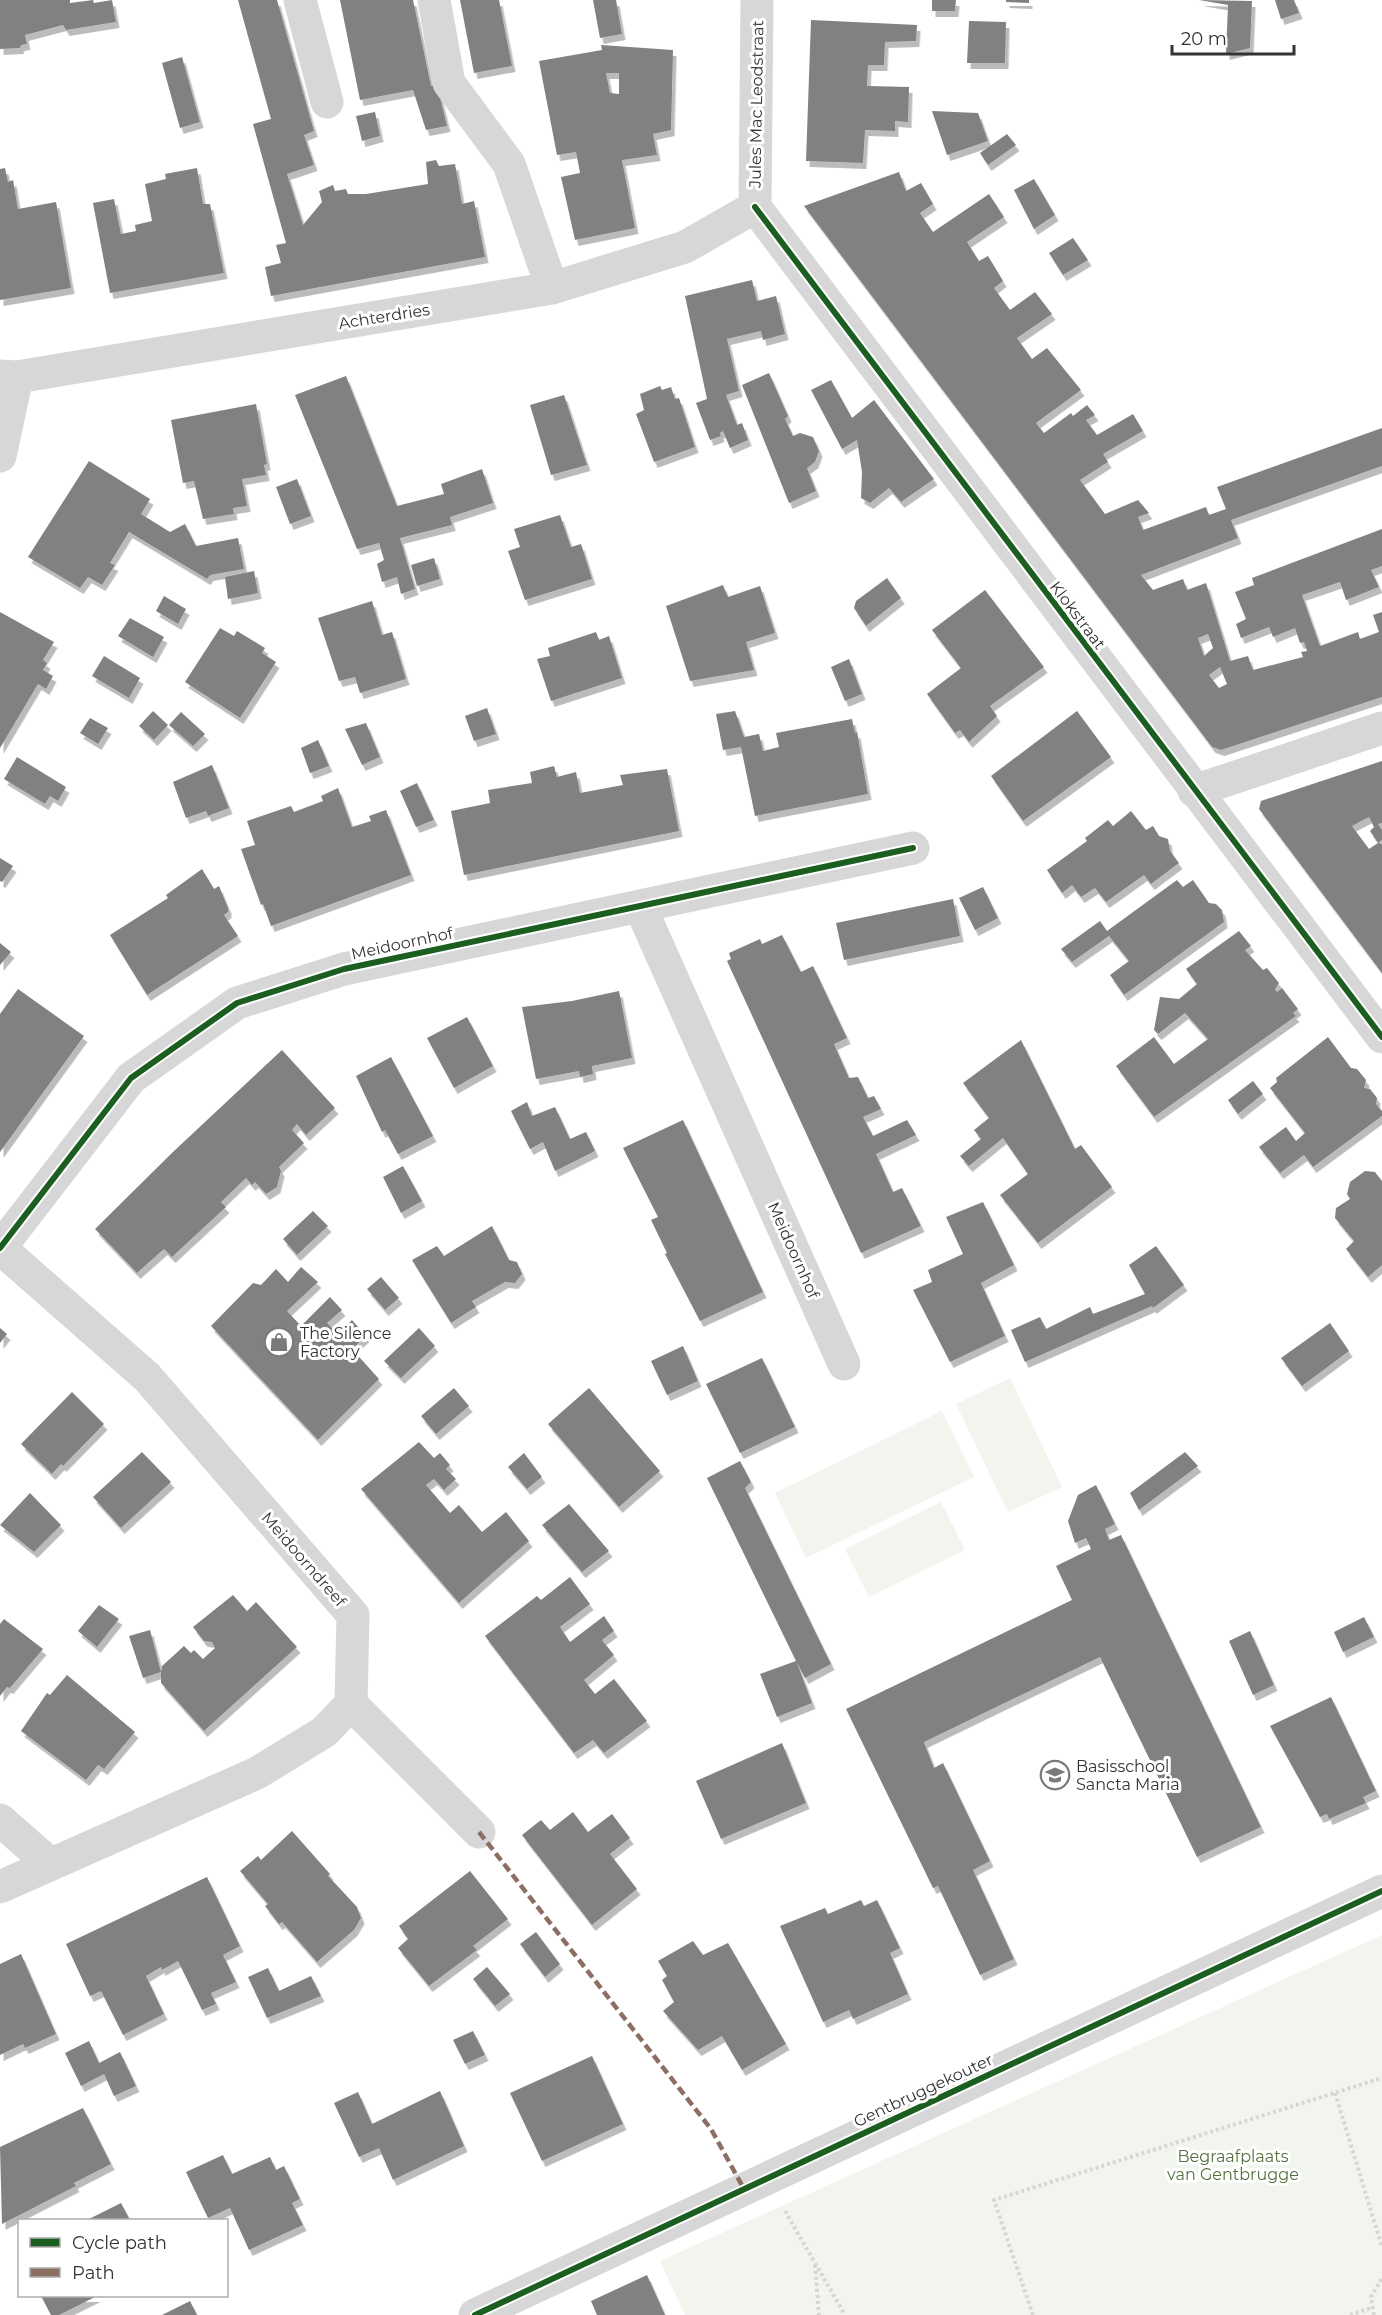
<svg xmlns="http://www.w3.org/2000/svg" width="1382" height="2315" font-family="Montserrat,sans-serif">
<defs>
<filter id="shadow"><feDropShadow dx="3.5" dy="6" stdDeviation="0" flood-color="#0004"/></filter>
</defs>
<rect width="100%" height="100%" fill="#fff"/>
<path fill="#f1f5ed" d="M1010,1378l52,109 -54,25 -52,-108z
M942,1411l32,66 -168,81 -31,-65z
M941,1502l24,48 -96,47 -24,-48z
M1382,1935v380h-697l-25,-54z"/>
<path fill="#818181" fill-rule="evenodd" filter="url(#shadow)" d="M0,0h70v3l23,-3 1,3 18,-3 4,22 -50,8 -3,-5 -38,10 2,9 -6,1 -1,3 -20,1z
M238,0h39l37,131 -10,4 10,30 -27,9 16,51 19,-23 -3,-11 14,-6 2,6 11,-2 2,5h18l62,-10 -2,-22 10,-2 3,6 16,-2 7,40 12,-3 11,56 -214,39 -6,-29 16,-4 -5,-18 10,-2 -33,-119 18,-5z
M340,0h73l18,86 6,-1 10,41 -21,4 -13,-40 -53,10z
M460,0h39l13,66 -38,7z
M593,0h23l6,34 -22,4z
M932,0h24l-1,11h-23z
M1006,0h23v3l-23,-1z
M1199,0l53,1 -2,47 -24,6 2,-49z
M1275,0h19l5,13 -18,6z
M811,20l106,5 -1,16 -31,1 -1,23h-16l-1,21 42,1 -1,35 -13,-1v10l-30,-1 -2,33 -57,-2z
M969,21l37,1 -1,41h-38z
M601,45l72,5 -2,80 -18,4 4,21 -35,5 13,68 -60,12 -14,-63 19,-4 -4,-21 -19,3 -18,-94 63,-11zM606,73h13v21l-9,-1z
M182,57l18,65 -20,6 -18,-65z
M932,111l46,2 10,28 -41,14z
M375,112l5,24 -18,5 -6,-25z
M1007,134l9,11 -28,20 -8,-12z
M5,168l3,14 5,-2 5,29 38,-7 15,86 -71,12v-131z
M197,168l6,36h7l14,69 -114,20 -17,-90 21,-4 7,35 15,-3 -1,-6 17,-4 -7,-37 21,-5 -1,-5z
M899,172l7,19 15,-8 12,21 -13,9 13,19 56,-38 15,23 -37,25 12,19 9,-5 15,25 -9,7 16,22 25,-18 17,22 -35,24 15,21 15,-11 34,42 -45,33 8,10 27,-20 2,3 14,-11 8,10 -9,5 11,15 36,-21 10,17 -40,23 5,8 -28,18 25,34 33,-14 11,13 -11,4 5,13 63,-23 3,8 17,-6 -9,-22 165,-59v38l-151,54 7,18 -97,37 12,15 30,-11 4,11 19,-7 24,78 18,-5 5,14 50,-13 -2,-5 6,-1 -3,-9 -4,1 -5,-15 -22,9 -4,-10 -28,11 -5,-14 10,-5 -11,-27 19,-7 -2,-7 130,-49v37l-11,4 8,17 -33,13 -6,-18 -38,13 18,51 38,-14 2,7 19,-7 -6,-17 9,-3v85l-161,53 -9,-3 -408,-541zM1208,634l5,14 -9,8 -6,-18zM1220,667l7,17 -8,4 -10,-13z
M1034,179l21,36 -21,14 -20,-39z
M1073,238l15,22 -25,15 -14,-22z
M752,280l5,21 19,-5 9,38 -22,6 -2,-9 -34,8 12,52 -13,4 11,30 5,-2 6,17 -18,8 -7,-17 -3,2 1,3 -11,4 -14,-37 11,-4 -22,-103z
M769,373l19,43 -3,3 8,17 7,-3 13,4 6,14 -4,11 -8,6 9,23 -27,12 -47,-118z
M346,376l51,130 47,-12 -3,-10 41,-15 11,34 -43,14 2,8 -52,13 15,51 -14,5 -4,-17 -15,5 -5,-18 7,-4 -5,-17 -22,6 -62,-154z
M831,380l21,38 22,-18 60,79 -33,23 -12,-14 -19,15 -9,-5 1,-26 -5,-32 -15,9 -31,-59z
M660,386l2,4 9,-3 4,12 4,-1 16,49 -41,15 -18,-48 8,-4 -4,-16z
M564,395l23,70 -36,10 -21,-70z
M256,404l11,60 -3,1 2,10 -24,4 5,27 -14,2 1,6 -31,5 -9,-38 -11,2 -12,-63z
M89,461l61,38 -9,15 29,18 15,-8 11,22 42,-8 6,31 -34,6 -3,4 -78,-47 -19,31 5,2 -13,20 -14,-8 -8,11 -52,-31z
M297,479l14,37 -21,8 -14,-37z
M560,515l11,32 10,-3 11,35 -67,21 -17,-49 12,-4 -6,-18z
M434,558l6,21 -23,7 -6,-21z
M254,571l4,22 -30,6 -3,-22z
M887,578l14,20 -35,28 -12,-18 2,-7z
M723,585l5,12 32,-11 15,47 -29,9 8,28 -64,11 -24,-75z
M985,590l59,77 -54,39 7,10 -28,26 -9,-12 -5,3 -28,-39 34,-26 -29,-38z
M164,596l22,13 -8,15 -22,-13z
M372,601l10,34 10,-3 14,47 -46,14 -5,-16 -16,4 -21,-63z
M0,612l54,30 -11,18 4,3 -4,7 10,6 -7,13 -8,-5 -38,64z
M130,618l34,19 -11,20 -35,-21z
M220,628l14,8 3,-5 28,17 -3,5 14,9 -36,56 -55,-36z
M596,632l3,8 10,-4 13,42 -71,23 -14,-42 13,-3 -2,-8z
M104,656l36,22 -11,20 -37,-22z
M849,659l13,35 -17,7 -14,-34z
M487,708l9,26 -22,7 -9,-25z
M153,711l15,14 -14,15 -15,-14z
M735,711l9,26 15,-3 4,17 16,-4 -3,-14 76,-14 3,14 2,-1 11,62 -113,22 -14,-69 -18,3 -7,-36z
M1077,711l34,46 -88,64 -32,-45z
M181,712l24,22 -12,12 -24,-21z
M90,718l18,10 -10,16 -18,-11z
M366,723l14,34 -18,8 -17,-36z
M318,740l11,26 -19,7 -9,-25z
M17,757l49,30 -8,14 -8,-5 -5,8 -41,-25z
M1382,761v62l-4,1 4,6v10l-4,3 4,1v129l-123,-164 2,-8zM1369,817l5,10 -4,4 8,12 -9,6 -17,-23z
M212,765l17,43 -21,8 -2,-5 -20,7 -13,-36z
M554,766l3,11 19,-5 4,21 43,-8 -3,-10 47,-6 12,62 -215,44 -13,-64 39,-8 -2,-13 44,-7 -2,-11z
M417,783l17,37 -18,7 -16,-36z
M338,788l14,39 19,-6 -2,-5 17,-6 25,65 -140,51 -8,-22 -2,1 -20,-56 14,-4 -8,-24 44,-15 3,6 29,-11 -2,-5z
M1131,811l15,19 7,-4 6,10 9,3 2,12 9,12 -28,21 -7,-9 -38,27 -11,-14 -14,9 -9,-12 -10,8 -15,-23 40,-29 -2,-3 23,-18 5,6z
M0,858l13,8 -11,16 -2,-1z
M202,869l12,20 5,-3 9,22v4l-4,3 14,21 -91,59 -37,-60 58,-37 -2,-3z
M1177,880l6,7 10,-7 16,23 7,1 6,6 2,12 -100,73 -14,-20 19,-14 -20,-25 -37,26 -11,-13 39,-28 7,10z
M983,887l15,31 -23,12 -16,-32z
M953,899l7,37 -116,24 -8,-37z
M1239,931l12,15 -6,4 18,20 4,-2 12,15 -4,6 2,3 5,-4 16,21 -5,4 3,3 -142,101 -38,-51 38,-29 20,27 34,-25 -23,-26 -27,21 -4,-4 6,-33 19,2 18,-15 -11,-15z
M782,935l19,37 12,-6 34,72 -13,6 15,34 9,-1 10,21 6,-2 7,13 -18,8 10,19 34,-16 9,15 -40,19 17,38 9,-4 19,38 -60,27 -134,-292 4,-2 -2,-6 31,-14 2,5z
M0,943l11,9 -11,13z
M18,989l66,47 -84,116v-138z
M619,991l13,67 -40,8 1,8 -13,3 -1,-6 -43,8 -14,-72 50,-6z
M467,1017l26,49 -39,22 -27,-50z
M1328,1037l23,31 6,1 9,11 -2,8 6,1 7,9 -1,6 6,7v5l-69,51 -9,-12 -24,18 -21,-26 27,-20 10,14 9,-8 -35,-45 7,-6 -1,-4z
M1021,1040l54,109 6,-4 31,42 -74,56 -38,-48 28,-21 -25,-36 -34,28 -9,-10 21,-17 -7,-9 15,-12 -26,-35z
M282,1050l53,58 -29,27 -9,-11 -5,6 12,13 -25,24 2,4 -4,16 -11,7 -11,-12 -3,3 -6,-7 -25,24 5,5 -54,50 -8,-8 -27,24 -42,-44 79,-78z
M391,1057l42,79 -35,18 -13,-24 -3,2 -26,-56z
M1253,1081l10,13 -25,20 -10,-14z
M527,1102l5,14 23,-9 15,32 16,-7 9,19 -40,20 -12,-29 -13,7 -19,-38z
M683,1120l80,172 -63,29 -35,-67 2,-1 -16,-33 7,-3 -35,-69z
M403,1166l19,35 -21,12 -18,-36z
M1365,1171l10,1 7,9v84l-14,12 -22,-28 8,-8 -19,-23 1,-10 14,-9 -3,-5 3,-12z
M983,1202l31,63 -33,18 24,53 -55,26 -37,-72 19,-8 -4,-12 35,-16 -17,-37z
M313,1211l15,15 -31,29 -14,-16z
M492,1226l17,34 8,2 5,12 -7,9 -10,-1 -33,19 4,6 -25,16 -39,-63 25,-14 7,10z
M1156,1246l28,39 -31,23 -1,-2 -127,56 -14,-32 29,-13 6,12 44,-22 3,7 52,-20 -16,-29z
M301,1267l17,15 -31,29 14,15 29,-29 12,13 -15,13 11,11 14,-14 14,16 -14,13 27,30 -61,61 -107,-114 42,-43 8,2 15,-16 12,13z
M381,1277l18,21 -14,12 -18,-21z
M1330,1323l19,28 -47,35 -21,-28z
M0,1328l7,6 -7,9z
M419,1328l16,18 -34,32 -17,-17z
M683,1346l15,35 -31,14 -16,-34z
M762,1358l33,69 -55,26 -34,-69z
M454,1388l15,18 -33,28 -15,-18z
M589,1388l71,83 -41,36 -71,-83z
M72,1392l32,32 -41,42 -2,-2 -9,10 -31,-30z
M419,1442l15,16 6,-5 10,12 -4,4 10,10 -12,11 -10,-11 -8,6 24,28 9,-8 23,27 24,-20 23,29 -70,62 -98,-114z
M142,1452l29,30 -50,46 -28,-31z
M1185,1452l13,14 -59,44 -9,-17z
M524,1453l18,24 -15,12 -19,-22z
M740,1461l11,21 -6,6 86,176 -26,14 -8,-15 15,40 -35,14 -17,-43 36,-13 -89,-183z
M1096,1485l19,39 -10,5 4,11 12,-5 140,292 -64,30 -97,-200 -176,85 10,26 9,-5 47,98 -17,9 41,89 -34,16 -42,-89 -5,2 -87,-179 226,-109 -16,-34 35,-17 -5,-11 -11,5 -7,-22 10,-26z
M30,1493l31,32 -27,27 -34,-27z
M569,1504l40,47 -27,21 -40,-47z
M570,1577l20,27 -30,23 10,15 34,-26 10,15 -12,9 12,15 -30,25 11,14 19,-15 33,42 -43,32 -11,-13 -19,13 -89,-117 52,-40 4,4z
M233,1595l14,16 9,-9 41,45 -93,84 -43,-48v-11l-18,6 -14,-42 21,-6 11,42 1,-6 22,-20 7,7 3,-3 9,9 12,-11 -3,-6 -8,-1 -11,-14z
M99,1605l20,14 -22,28 -19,-16z
M1364,1617l10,20 -31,15 -9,-20z
M4,1619l39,30 -33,39 -3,-1 -7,9v-72z
M1250,1631l24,54 -21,10 -24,-54z
M67,1675l68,57 -31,37 -6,-4 -12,15 -65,-49 26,-38 3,2z
M1331,1697l45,94 -13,6 3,6 -37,16 -2,-5 -7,3 -50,-91z
M782,1743l24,60 -85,36 -25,-58z
M573,1812l15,20 24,-18 18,24 -20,16 27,35 -45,36 -70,-90 19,-15 9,10z
M292,1831l38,43 -2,2 3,3 26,28 4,11 -7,12 -37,32 -35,-40 -3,2 -14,-18 3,-2 -28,-33 18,-15 3,4z
M470,1871l38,48 -35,27 4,4 -48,36 -31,-38 10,-9 -9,-13z
M207,1877l33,69 -17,9 13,27 -25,11 5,11 -14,6 -24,-49 -16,9 -1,-3 -15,9 18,38 -41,21 -22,-44 -11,5 -24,-52z
M861,1900l3,6 13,-6 23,48 -10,5 18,41 -55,25 -4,-9 -26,12 -43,-96 45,-18 3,6z
M536,1932l24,32 -15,13 -25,-33z
M693,1941l10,14 25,-12 58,101 -44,26 -20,-34 -24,14 -35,-39 11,-9 -12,-22 5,-4 -9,-15z
M21,1954l35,80 -31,14 -2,-4 -23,11v-91z
M487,1967l23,27 -15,12 -22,-27z
M268,1968l11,23 32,-15 10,20 -54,22 -19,-41z
M473,2031l12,24 -20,9 -12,-24z
M89,2041l10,22 21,-11 16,34 -22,10 -10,-22 -23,12 -16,-33z
M592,2056l31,68 -81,37 -32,-68z
M440,2091l24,55 -71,34 -14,-32 -20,9 -25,-54 24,-11 14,32z
M83,2108l28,56 -37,19 2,3 -74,38 -2,-77z
M223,2155l9,19 38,-17 6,13 8,-4 16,33 -8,4 11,22 -54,25 -19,-42 -22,10 -22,-46z
M121,2203l9,17h-43z
M647,2275l18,40h-68l-6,-14z
M41,2296h56l-38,19h-8z
M190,2301l7,14h-35z"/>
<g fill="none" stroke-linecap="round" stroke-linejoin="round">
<path stroke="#d6d6d6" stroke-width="4" stroke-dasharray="3 3" stroke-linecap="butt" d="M1335,2093l47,154
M785,2211l60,104
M815,2265l4,50
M1033,2315l-39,-115 388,-122
M1350,2315l21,-7
M1374,2315l-3,-18 11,-19"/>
<path stroke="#d7d7d7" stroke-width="33" d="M300,0l27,102
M434,0l15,83 60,81 43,124
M755,207l627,830
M755,207l2,-207
M0,376l17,1 535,-89 133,-41 70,-40
M0,456l17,-79
M1194,791l188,-63
M640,906l204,458
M0,1248l131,-170 106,-75 107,-34 569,-121
M0,1248l147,129 206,238 -2,89 -27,28 -67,41 -257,114
M351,1704l128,128
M0,1820l49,43
M475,2315l907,-424"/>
<path stroke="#8d6e63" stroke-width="4.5" stroke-dasharray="9 4.5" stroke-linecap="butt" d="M479,1832l232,297 33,60"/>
<g stroke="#fff" stroke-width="10">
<path id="cycleway" d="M755,207l627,830
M0,1248l131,-170 106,-75 107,-34 569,-121
M475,2315l907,-424"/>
</g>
<use href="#cycleway" stroke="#1b5e20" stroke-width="6"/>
</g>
<defs>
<g id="shop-ring" transform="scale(1.5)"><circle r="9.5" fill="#fff" stroke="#7a7a7a" stroke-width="1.5"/><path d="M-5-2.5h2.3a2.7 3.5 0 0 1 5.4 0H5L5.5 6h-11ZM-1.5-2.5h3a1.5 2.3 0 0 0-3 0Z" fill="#7a7a7a"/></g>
<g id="school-ring" transform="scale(1.5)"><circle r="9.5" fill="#fff" stroke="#7a7a7a" stroke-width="1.5"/><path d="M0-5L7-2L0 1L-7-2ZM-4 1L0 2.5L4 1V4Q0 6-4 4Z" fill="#7a7a7a"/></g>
</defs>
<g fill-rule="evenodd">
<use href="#shop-ring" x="279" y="1342"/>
<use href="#school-ring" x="1055" y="1775"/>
</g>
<g text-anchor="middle" stroke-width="6" stroke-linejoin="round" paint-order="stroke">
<g font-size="16" fill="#333" stroke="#fff">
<text transform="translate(756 104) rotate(-89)" y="6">Jules Mac Leodstraat</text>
<text transform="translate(384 316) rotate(-9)" y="6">Achterdries</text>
<text transform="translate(1078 615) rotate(53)" y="6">Klokstraat</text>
<text transform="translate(402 943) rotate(-12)" y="6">Meidoornhof</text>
<text transform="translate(794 1250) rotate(66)" y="6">Meidoornhof</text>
<text transform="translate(304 1559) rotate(49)" y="6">Meidoorndreef</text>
<text transform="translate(923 2090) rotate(-25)" y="6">Gentbruggekouter</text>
</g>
<g font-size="16" fill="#333" stroke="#fff" text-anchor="start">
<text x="300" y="1339">The Silence<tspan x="300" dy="18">Factory</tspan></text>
<text x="1076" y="1772">Basisschool<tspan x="1076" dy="18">Sancta Maria</tspan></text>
</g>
<g font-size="16" fill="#56703f" stroke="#fff">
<text x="1233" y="2162">Begraafplaats<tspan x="1233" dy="18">van Gentbrugge</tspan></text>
</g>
</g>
<rect x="18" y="2219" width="210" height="78" fill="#ffffff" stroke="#adadad" stroke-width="1.5"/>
<rect x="30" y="2238" width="30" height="9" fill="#1b5e20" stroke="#adadad" stroke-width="1.5"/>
<text x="72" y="2249" font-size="18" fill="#333333">Cycle path</text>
<rect x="30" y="2268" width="30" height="9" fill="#8d6e63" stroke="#adadad" stroke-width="1.5"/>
<text x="72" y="2279" font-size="18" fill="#333333">Path</text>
<path d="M1172 45v9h122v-9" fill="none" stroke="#333333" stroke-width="3"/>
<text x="1181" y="45" font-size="18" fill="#333333" stroke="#ffffff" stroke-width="4.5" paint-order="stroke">20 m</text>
</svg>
